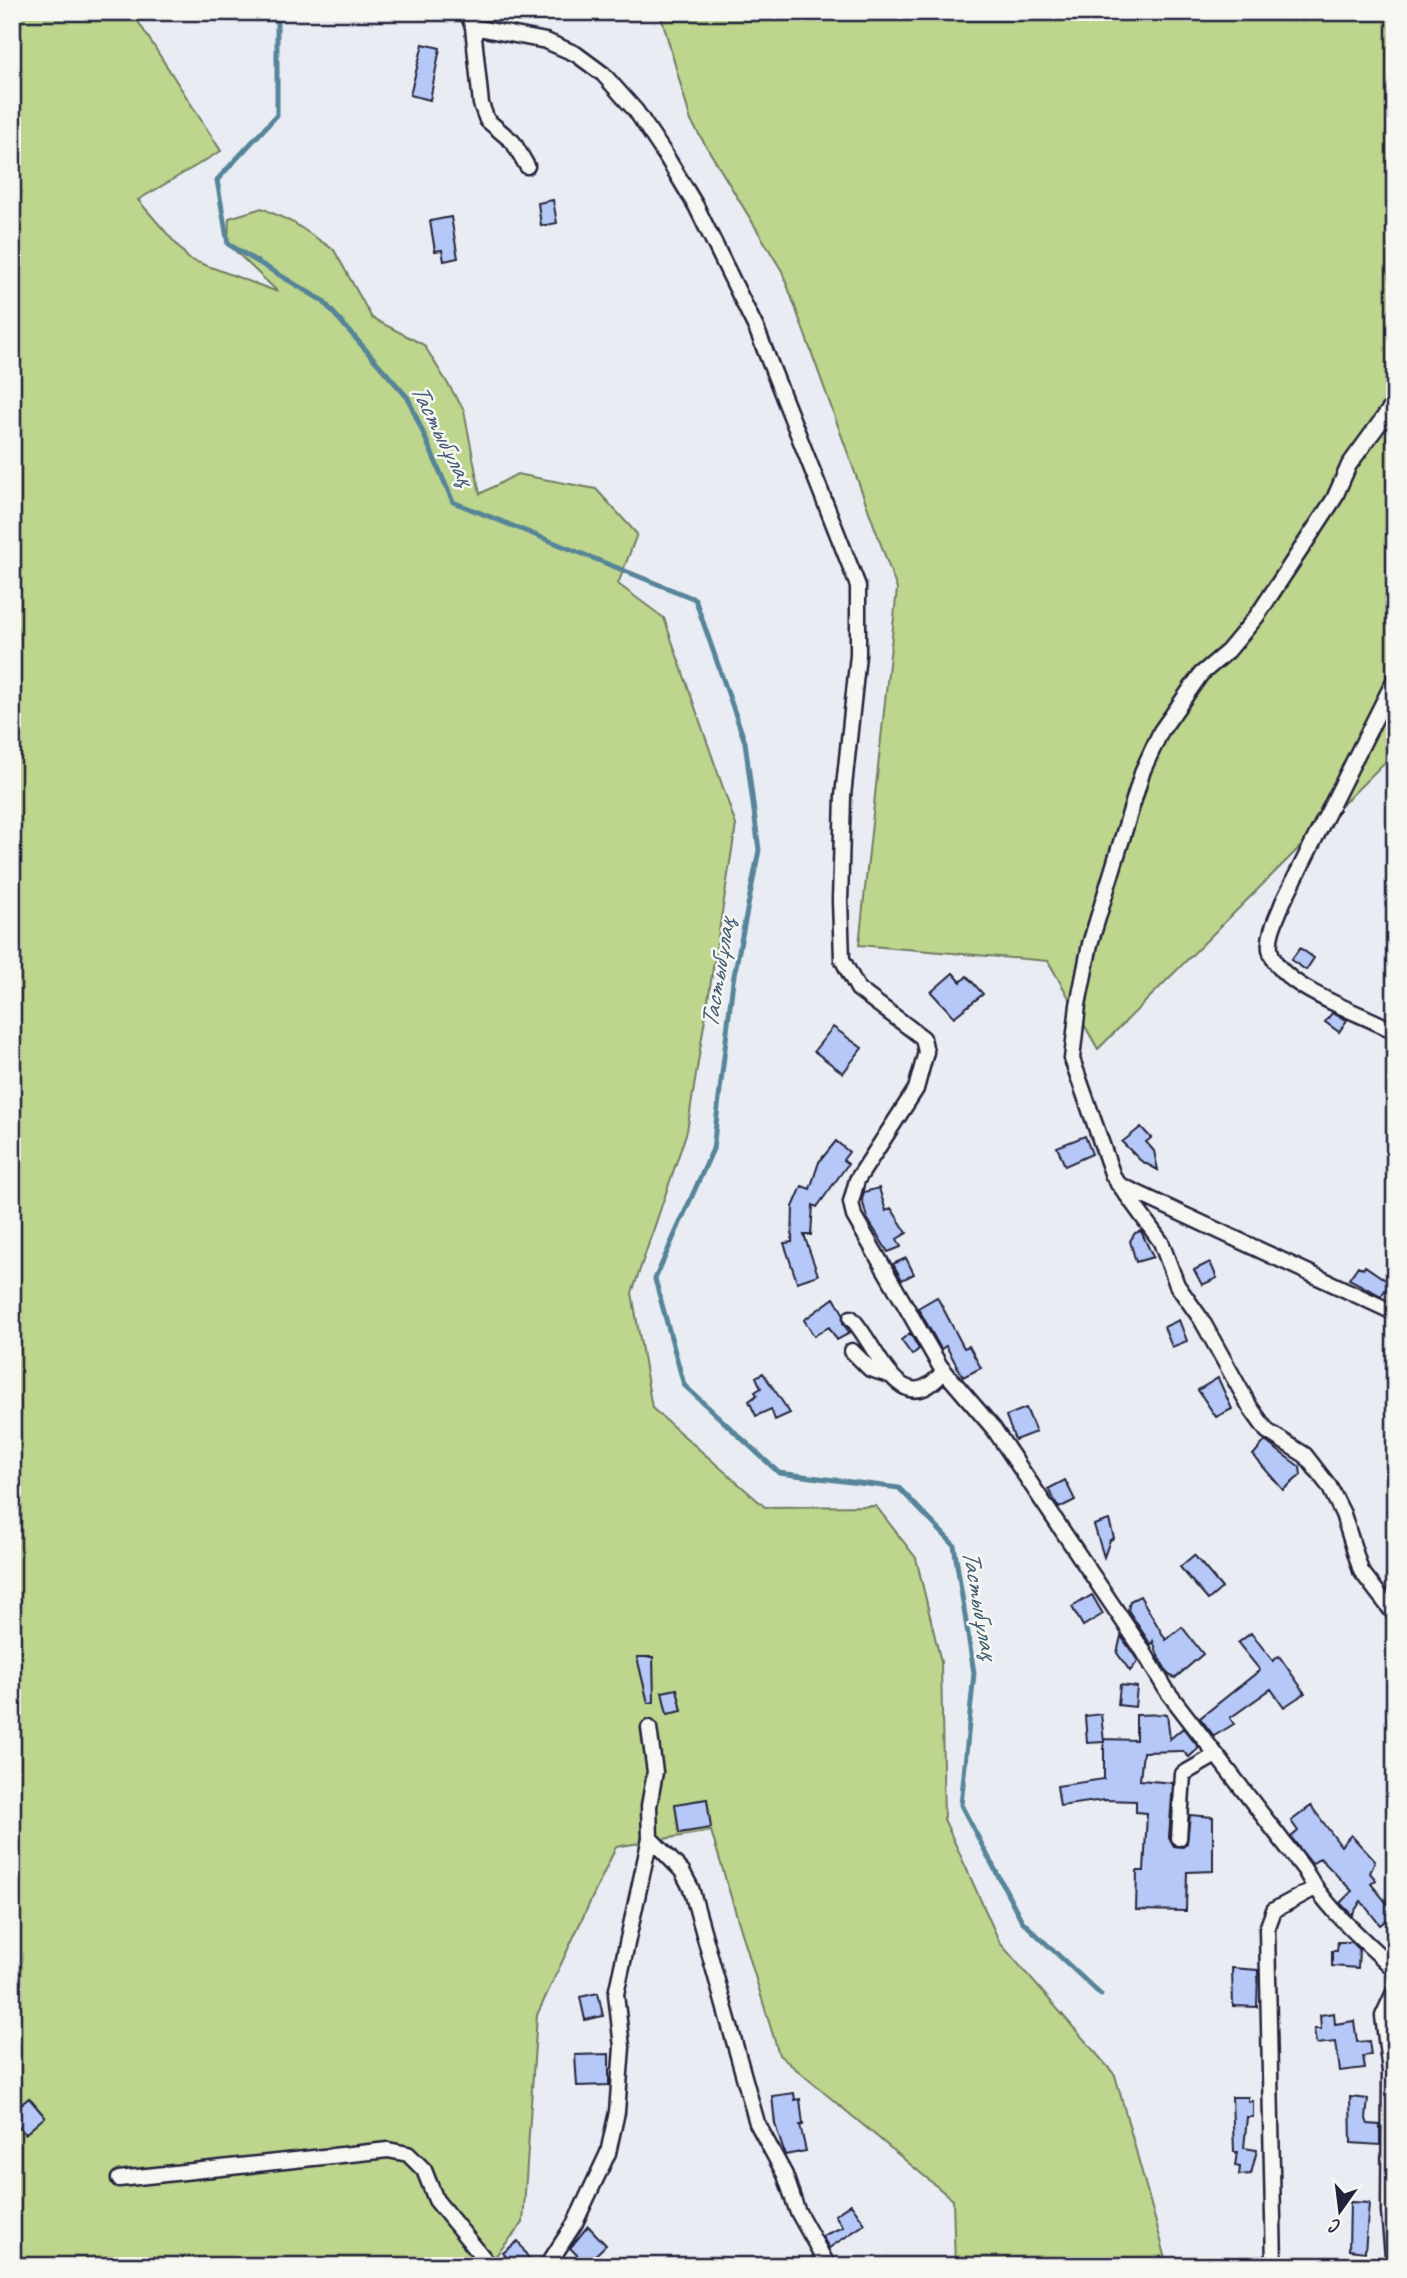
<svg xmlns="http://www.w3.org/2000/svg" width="1407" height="2278" font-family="Caveat,sans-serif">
<rect width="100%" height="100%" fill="#e9edf3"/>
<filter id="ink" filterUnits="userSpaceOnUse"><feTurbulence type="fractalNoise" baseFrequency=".0143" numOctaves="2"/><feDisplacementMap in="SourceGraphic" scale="14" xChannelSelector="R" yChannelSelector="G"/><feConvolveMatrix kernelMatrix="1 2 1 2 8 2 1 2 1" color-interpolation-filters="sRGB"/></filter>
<g filter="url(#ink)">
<path fill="#bdd58c" stroke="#707c64" stroke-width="2" d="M12,12h120l89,139 -83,49 51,59 89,33 -50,-48 1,-26 33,-10 32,15 40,27 38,68 52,27 40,65 16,84 37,-20 79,15 41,45 -19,50 46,34 72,207 -49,306 -55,162 20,115 113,99 111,-1 40,52 25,104 3,157 56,124 115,132 53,191h-213l-2,-66 -174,-145 -68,-224 -95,16 -79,168 -14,208 -36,43h-475z
M660,12h735v740l-297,297 -50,-88 -189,-16 38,-356 -115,-318 -91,-150z"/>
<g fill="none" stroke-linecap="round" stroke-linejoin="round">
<path stroke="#568499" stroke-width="5" d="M277,12v103l-60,65 11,64 95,57 85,97 45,104 242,97 50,143 14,108 -26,131 -20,168 -58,130 29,106 95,88 120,15 55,57 20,128 -13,132 61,116 79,74"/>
</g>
<path fill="#b5c8f7" stroke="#22223b" stroke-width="2" d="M423,44l17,4 -10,52 -20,-5z
M553,200l4,23 -16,3 -3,-23z
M451,217l7,41 -14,3 -2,-11 -7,1 -5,-30z
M1300,948l14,10 -8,12 -15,-10z
M953,973l8,9 6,-6 16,18 -29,23 -23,-25z
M1332,1013l15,7 -8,12 -14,-10z
M833,1027l29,21 -19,25 -29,-22z
M1141,1127l10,11 -5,4 8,9 4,19 -17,-9 -19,-19z
M1085,1136l7,18 -27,12 -8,-19z
M836,1141l13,11 -6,8 5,4 -31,43 -4,-2 -2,30h-7l14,40 -21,7 -13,-39 8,-1 1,-35 9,-21 8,3 9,-27z
M879,1188l7,23 5,-3 16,25 -10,6 4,8 -13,5 -21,-34 -5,-19 2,-7z
M1141,1231l12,26 -17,5 -6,-21 5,-8z
M906,1258l8,16 -12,6 -9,-16z
M1210,1262l7,16 -15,7 -8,-15z
M1358,1266l5,3 2,-3 25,17 -9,13 -32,-17z
M937,1297l27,51 5,-2 12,22 -18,9 -17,-31 -5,3 -23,-41z
M834,1298l9,15v11l7,9 -13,7 -8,-13 -15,9 -10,-16z
M1179,1320l8,21 -15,6 -8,-20z
M910,1333l9,16 -7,6 -11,-15z
M763,1373l27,40 -15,7 -4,-11 -15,7 -7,-15 8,-6 -2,-3 6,-4 -5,-11z
M1218,1378l14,31 -16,8 -18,-27z
M1026,1408l10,24 -21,8 -9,-24z
M1265,1441l35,26 1,8 -18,15 -30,-35z
M1065,1480l10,20 -16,8 -11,-19z
M1109,1520l5,18 -4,2 -6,17 -10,-32z
M1194,1555l28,33 -14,12 -28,-33z
M1092,1595l11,19 -20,12 -11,-19z
M1140,1596l26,44 16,-13 21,27 -28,24 -6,-3 -10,-17 -6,-17 -2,4 -23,-35 2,-9z
M1251,1633l22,28 6,-5 26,37 -21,14 -13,-18 -41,29 4,6 -20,12 -14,-18 60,-48 -22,-27z
M1121,1636l17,25 -8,10 -13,-18z
M637,1657h16l1,45 -6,1z
M1120,1685l17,2 -2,20 -17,-2z
M677,1689l5,22 -15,3 -5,-22z
M1101,1714l3,28 -17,1 -2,-27z
M1167,1714l3,25 13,-11 16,20 -10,9 -6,-6 -40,1 -3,28 33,3 -4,54 5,9 9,1 4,-4 3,-28 23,2v54l-26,1 -1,39 -50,-1 1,-39h7l3,-58 -11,-1v-11l-32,-1 -44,6 -3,-20 47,-7v-40l32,1v-25z
M707,1799l4,29 -32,5 -4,-29z
M1311,1806l30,40 10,-11 24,26 -5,12 6,7 -5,4 24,29 -15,12 -19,-24 -9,14 -12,-12 12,-12 -32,-33 -8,6 -21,-27 7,-6 -7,-10z
M1338,1942h14l7,7 -1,19 -26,-2v-15h5z
M1232,1968l26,2 -1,37 -24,-1z
M598,1993l5,23 -18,4 -5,-23z
M1334,2013l1,11 19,-3 3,21 12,-1 2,14 -8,1 2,12 -25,3 -4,-29 -20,2 -2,-15h7l-1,-14z
M609,2054v31l-32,1 -2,-31z
M794,2093l1,7 5,-1 3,26h-3l6,26 -21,4 -10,-31 -3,-28z
M1232,2097h16v5l5,-1v16h-6l-3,31 13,2 -6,24 -12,1 1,-8 -5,-1 2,-14h-3z
M1350,2097l18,2 -2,20 2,5 12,1v20l-29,-2z
M29,2098l16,19 -20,17 -13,-16v-6z
M1350,2202l19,1 -4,49 -16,-2z
M851,2204l14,20 -36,24 -7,-12 21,-9 -8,-12z
M588,2226l18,19 -20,19 -16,-16z
M518,2241l11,18 -8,7h-7l-11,-13z"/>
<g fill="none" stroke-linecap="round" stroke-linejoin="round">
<g stroke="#22223b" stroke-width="19">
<path id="minor" d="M467,12l6,15 73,14 30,13 27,20 33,37 30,45 30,50 61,124 101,256v69l-15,141 -3,105 2,58 16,30 65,49 3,14 -10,37 -59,91 -6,22 3,14 86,150 54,63 148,220 25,42 137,178c22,40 58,69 91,101
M473,27l8,77 6,16 26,22 14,24
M1395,402l-46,63 -15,34 -77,117 -29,35 -27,23 -40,57 -18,39 -53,174 -12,61 -6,54 41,117 48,66 16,43 24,34 49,88 17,24 38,24 24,31 14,28 18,57 34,44
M1395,679l-112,223c-5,14 -15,31 -13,47 6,39 94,64 125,83
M1118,1184l277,129
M851,1318c26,25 48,108 93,53
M852,1351l18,18 19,6
M649,1728l6,44 -6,34 1,32
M1179,1838l4,-64 33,-19
M119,2179l269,-29 20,4 16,16 12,30 54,66
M547,2266l28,-43 33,-70 9,-41 5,-65 -6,-53 34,-156 32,33 9,17 66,235 28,52 12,35 31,56
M1274,2266l-7,-337 7,-19 41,-22
M1394,2266l-5,-54 1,-141 -7,-55 12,-26"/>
</g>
<use href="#minor" stroke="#f6f6f2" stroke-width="14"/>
</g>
</g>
<g text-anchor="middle" stroke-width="5" stroke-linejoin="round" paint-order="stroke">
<g font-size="26" font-style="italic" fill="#405b72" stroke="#f6f6f2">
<text transform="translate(443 434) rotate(63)" y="9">Тастыбұлақ</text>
<text transform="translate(717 973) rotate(-81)" y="9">Тастыбұлақ</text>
<text transform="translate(981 1604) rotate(80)" y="9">Тастыбұлақ</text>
</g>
</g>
<rect width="1407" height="2278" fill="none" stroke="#f6f6f2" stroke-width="42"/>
<rect x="21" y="21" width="1365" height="2236" fill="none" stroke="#22223b" stroke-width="2.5" filter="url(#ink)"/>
<g transform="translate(1340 2211) rotate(194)" stroke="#f6f6f2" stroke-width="5" paint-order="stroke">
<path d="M0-5L12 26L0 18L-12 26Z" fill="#22223b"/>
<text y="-10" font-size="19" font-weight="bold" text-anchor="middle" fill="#22223b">С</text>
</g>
</svg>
